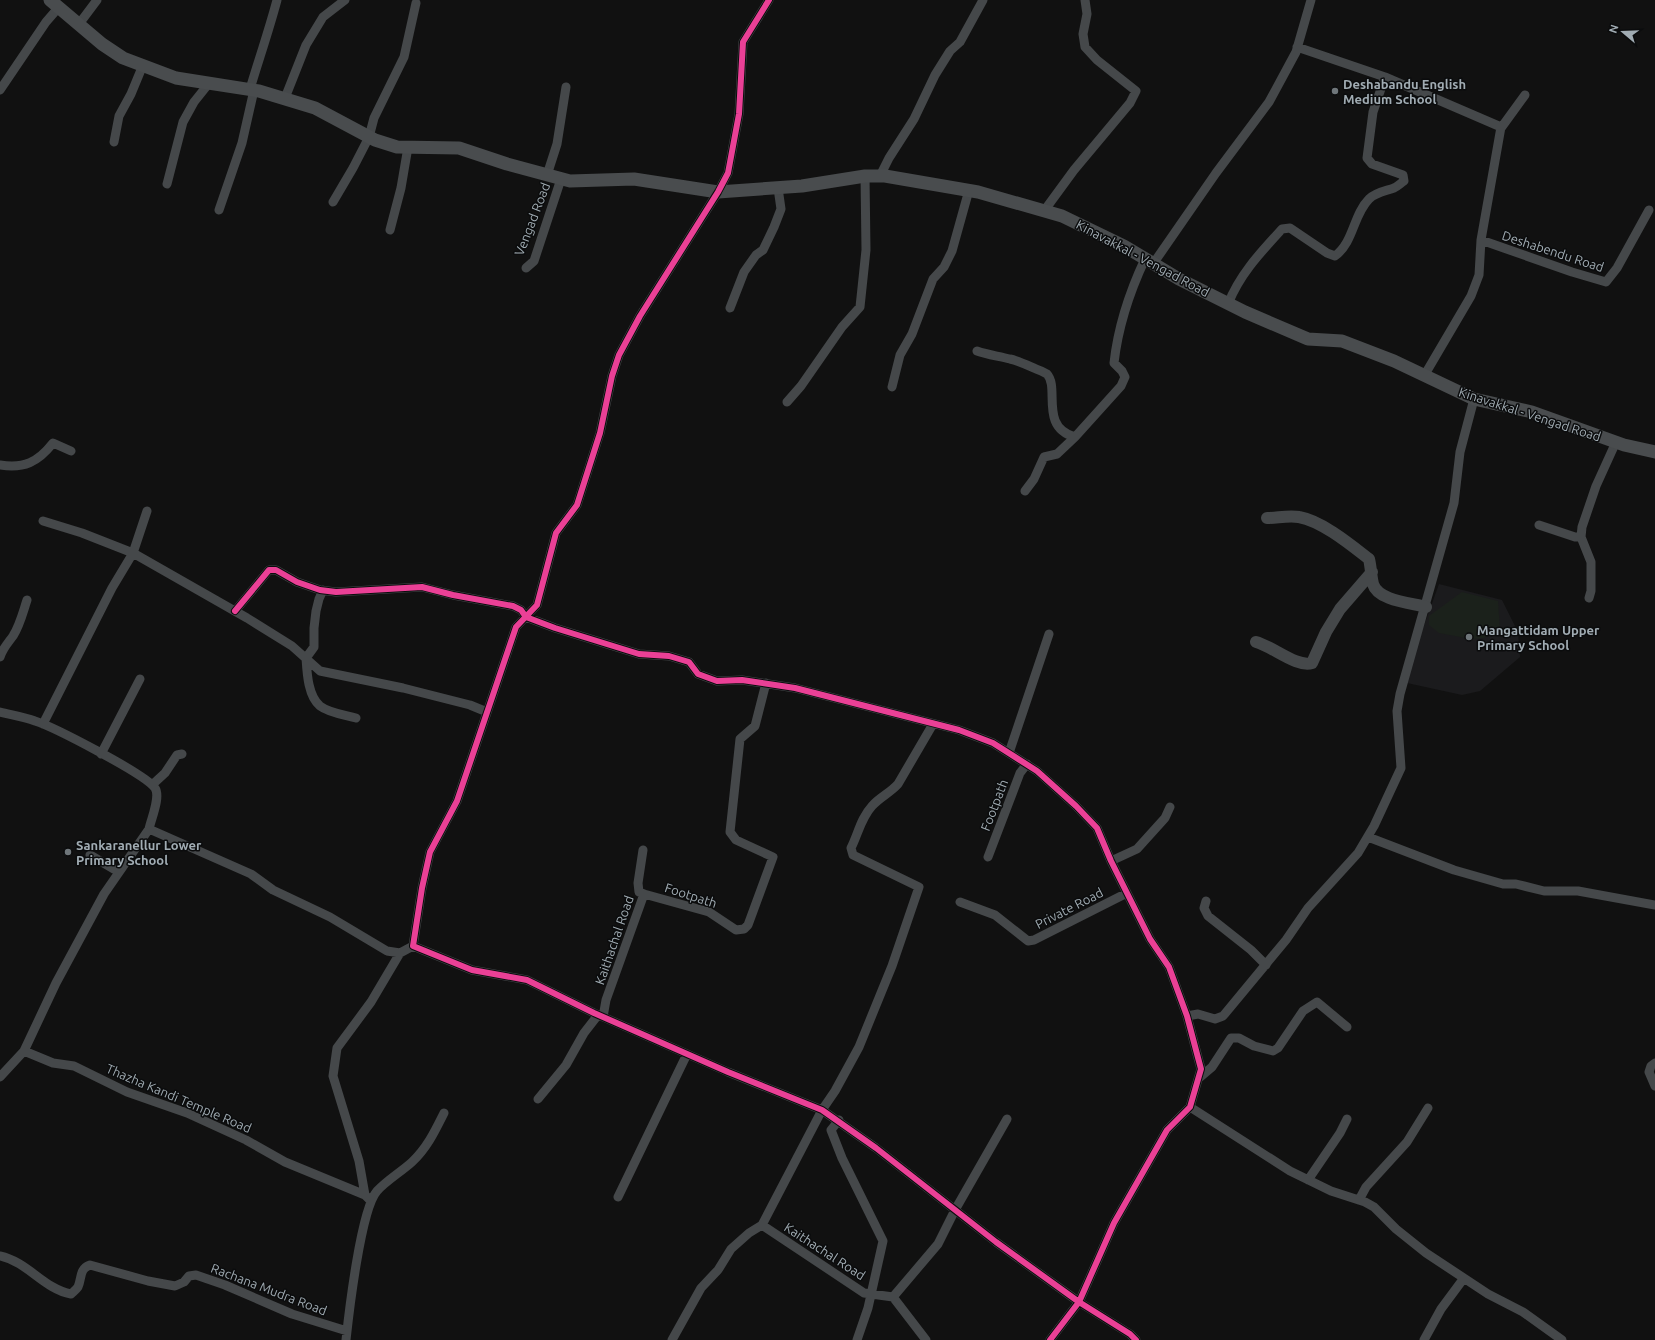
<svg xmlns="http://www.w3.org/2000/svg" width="1655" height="1340" font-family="Ubuntu,sans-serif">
<rect width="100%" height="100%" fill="#111"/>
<path fill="#1b1b1d" d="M1439,584l63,16 16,32 2,25 -40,34 -18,4 -55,-12 11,-41z"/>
<path fill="#1b211b" d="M1462,592l36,9 2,29 -16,8 -13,1 -32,-6 -10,-8v-9z"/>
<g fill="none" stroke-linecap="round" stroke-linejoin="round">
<path stroke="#45484a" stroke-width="9" d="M769,0l-26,42 -4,72 -11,59 -10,19 -78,124 -21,39 -7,21 -12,57 -23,72 -21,28 -19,72 -21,22 -59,174 -27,51 -8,36 -9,58 59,24 55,10 67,33 134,59 94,38 54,38 120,94 83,60 51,32 6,6
M79,24l18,-24
M1297,47l88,30 116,50 -20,113 -2,35 -8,21 -47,80
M250,89c9,-30 19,-59 27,-89
M0,90l46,-68 13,-15
M285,98l21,-53 17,-28 22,-17
M1501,128l24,-33
M114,142l5,-26 12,-22 12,-29
M547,175l10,-31 9,-57
M880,176l9,-18 25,-39 21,-44 15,-24 10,-9 23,-42
M167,184l16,-62 11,-20 16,-20
M333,202l20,-34 16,-31 5,-19 30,-61 12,-54
M219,210l23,-67 12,-53
M1044,211l30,-41 56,-67 6,-12 -39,-31 -12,-13 -2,-13 4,-20 -2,-14
M390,230l11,-42 7,-41
M1481,240l91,32 34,10 11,-14 32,-58
M1153,264l63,-91 53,-71 27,-50 15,-52
M526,268l8,-7 27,-82
M1228,304c12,-30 32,-51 54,-75l8,-1 37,25 8,3c19,-14 18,-41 34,-57 7,-7 17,-8 25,-11 4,-2 7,-5 10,-7l-1,-6 -31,-11 -5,-6 6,-46 12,-35
M730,308l14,-36 12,-17 7,-5 11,-23 7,-18 -3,-21
M977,351c11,4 22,5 33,8 9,2 17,6 26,10 3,1 8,3 11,5 13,14 -8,53 28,63l46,-51 4,-9 -3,-6 -8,-8c4,-36 16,-72 31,-104
M892,387l8,-32 12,-21 21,-55 11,-12 8,-16 17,-61
M787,402l14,-16 41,-59 18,-20 6,-57 -1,-74
M0,465c24,4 38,-3 53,-22l18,8
M1025,491l9,-12 10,-22 13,-3 18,-17
M43,521l39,12 51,20 14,-42
M1539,525l36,12h6
M323,590l-4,9 -3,12 -2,17v19l-8,11c1,15 2,38 14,48 9,7 25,9 36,12
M1589,598l2,-7v-29l-10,-25 1,-10 14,-41 20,-44
M235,611l34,-41h7l21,12 23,8 16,2 86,-5 31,8 60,11 8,4 5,7 29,11 84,26 30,2 20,6 9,12 19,7 25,-1 53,8 164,42 34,13 44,28 39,35 21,22 14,33 39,78 19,28 18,49 14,53 -11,38 -23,23 -53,93 -35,79 -29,38
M0,657c3,-9 8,-14 13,-21 7,-11 10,-24 14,-36
M0,712c12,3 24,5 35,9 19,6 110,53 120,67 6,9 -4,31 -6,41
M43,724l69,-136 21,-35 114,65 45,28 28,25 83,17 67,17 17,7
M1009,753l40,-119
M101,754l39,-75
M152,785l13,-12 12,-18 5,-1
M1368,837l86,33 49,14h13l28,7h34l77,14
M90,855l29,17
M988,857l32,-84 7,-9
M1111,861l26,-12 28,-31 5,-11
M644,894l65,18 27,18 8,-1 4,-4 25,-68 -37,-17 -6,-8 10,-93 15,-13 11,-43
M1206,901l-2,7 4,8 43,34 15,15
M960,902l35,13 33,26 6,-1 93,-47
M1187,1016l11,-2 17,5 8,-3 63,-76 22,-32 50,-55 16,-27 27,-58 -4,-57 3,-17 54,-191 6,-51 14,-53
M603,1017l3,-17 38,-106 -5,-2 -1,-9 5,-33
M24,1051l29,12 21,3 53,26 60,21 59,27 39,22 80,33
M1655,1063l-4,3 -2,6 6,14
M0,1077l24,-26 32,-68 48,-89 45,-65 102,45 22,16 57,27 57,34 13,2 13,-7
M1199,1078l13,-11 19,-29h8l15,8 19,5 5,-3 25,-37 14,-9 30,25
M538,1099l28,-34 18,-32 14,-18
M1190,1107l100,64 41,20 34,11 9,5 22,22 30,24 62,41 35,18 39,28
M839,1120l-8,10 11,28 41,83 -15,67 -11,32
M1308,1180l32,-47 7,-14
M618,1197l69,-143
M1359,1200l7,-13 41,-45 21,-34
M371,1201l-6,-6 -6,-34 -26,-85 4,-28 34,-46 29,-49
M762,1225l102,68 29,4 33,43
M0,1256c28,6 44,33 71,38 2,-2 5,-4 7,-7 4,-9 1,-18 12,-22l58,16 27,5 9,-4 5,-6 7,-1 29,10 67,29 55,17
M893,1297l45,-53 17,-34 52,-91
M346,1340c3,-28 15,-131 31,-149 10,-11 24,-19 35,-29 15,-14 23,-31 32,-49
M672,1340l29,-52 17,-18 13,-21 18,-16 13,-8 60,-115 13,-19 24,-44 33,-81 27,-79 -66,-32 -2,-7c7,-14 10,-30 21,-42 8,-9 18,-13 26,-22l35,-60
M1424,1340l17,-31 23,-31"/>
<path stroke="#45484a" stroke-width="12" d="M1267,518c10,0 22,-3 32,-1 23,4 52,28 70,42 2,8 2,17 4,25 5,17 39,19 53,23
M1256,642c16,4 41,26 56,21l14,-31 14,-23 32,-37"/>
<path stroke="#494c4e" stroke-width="13" d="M50,0l52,44 21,14 53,20 83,13 56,17 60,32 22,7 62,1 48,16 63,17 64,-2 84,13 84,-6 63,-10h20l93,16 84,24 62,30 55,33 66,33 63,27 34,2 52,20 80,38 58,13 92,33 31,7"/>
<g stroke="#0b0c0d" stroke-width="8">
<path id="cycleway" d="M769,0l-26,42 -4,72 -11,59 -10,19 -78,124 -21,39 -7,21 -12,57 -23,72 -21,28 -19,72 -21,22 -59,174 -27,51 -8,36 -9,58 59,24 55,10 67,33 134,59 94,38 54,38 120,94 83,60 51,32 6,6
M235,611l34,-41h7l21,12 23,8 16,2 86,-5 31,8 60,11 8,4 5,7 29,11 84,26 30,2 20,6 9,12 19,7 25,-1 53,8 164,42 34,13 44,28 39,35 21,22 14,33 39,78 19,28 18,49 14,53 -11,38 -23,23 -53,93 -35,79 -29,38"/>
</g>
<use href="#cycleway" stroke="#ea4096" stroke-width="6"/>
</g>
<g fill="#6f767a" stroke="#0b0c0d" stroke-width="1.5">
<circle cx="1335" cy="91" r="4"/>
<circle cx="1469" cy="637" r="4"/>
<circle cx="68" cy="852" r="4"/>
</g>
<g text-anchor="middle" stroke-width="3" stroke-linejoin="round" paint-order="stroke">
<g font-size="13" font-weight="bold" fill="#a1acb3" stroke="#0b0c0d" text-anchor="start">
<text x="1343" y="89">Deshabandu English<tspan x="1343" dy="15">Medium School</tspan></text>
<text x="1477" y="635">Mangattidam Upper<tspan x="1477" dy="15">Primary School</tspan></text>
<text x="76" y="850">Sankaranellur Lower<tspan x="76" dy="15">Primary School</tspan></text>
</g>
<g font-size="13" fill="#a1acb3" stroke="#0b0c0d">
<text transform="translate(532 219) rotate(-69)" y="5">Vengad Road</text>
<text transform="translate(1553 251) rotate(18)" y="5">Deshabendu Road</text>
<text transform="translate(1143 258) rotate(28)" y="5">Kinavakkal - Vengad Road</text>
<text transform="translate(1530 414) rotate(18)" y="5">Kinavakkal - Vengad Road</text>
<text transform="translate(994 805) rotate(-69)" y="5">Footpath</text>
<text transform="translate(691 895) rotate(18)" y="5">Footpath</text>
<text transform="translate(1069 908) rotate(-27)" y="5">Private Road</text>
<text transform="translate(614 940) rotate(-71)" y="5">Kaithachal Road</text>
<text transform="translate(179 1098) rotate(23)" y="5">Thazha Kandi Temple Road</text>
<text transform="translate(825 1251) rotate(33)" y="5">Kaithachal Road</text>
<text transform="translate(269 1289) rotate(21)" y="5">Rachana Mudra Road</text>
</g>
</g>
<g transform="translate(1623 32) rotate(289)" stroke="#0b0c0d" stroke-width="3" paint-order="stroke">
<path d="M0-3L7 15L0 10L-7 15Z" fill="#a1acb3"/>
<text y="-6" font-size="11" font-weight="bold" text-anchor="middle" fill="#a1acb3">N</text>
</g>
</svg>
